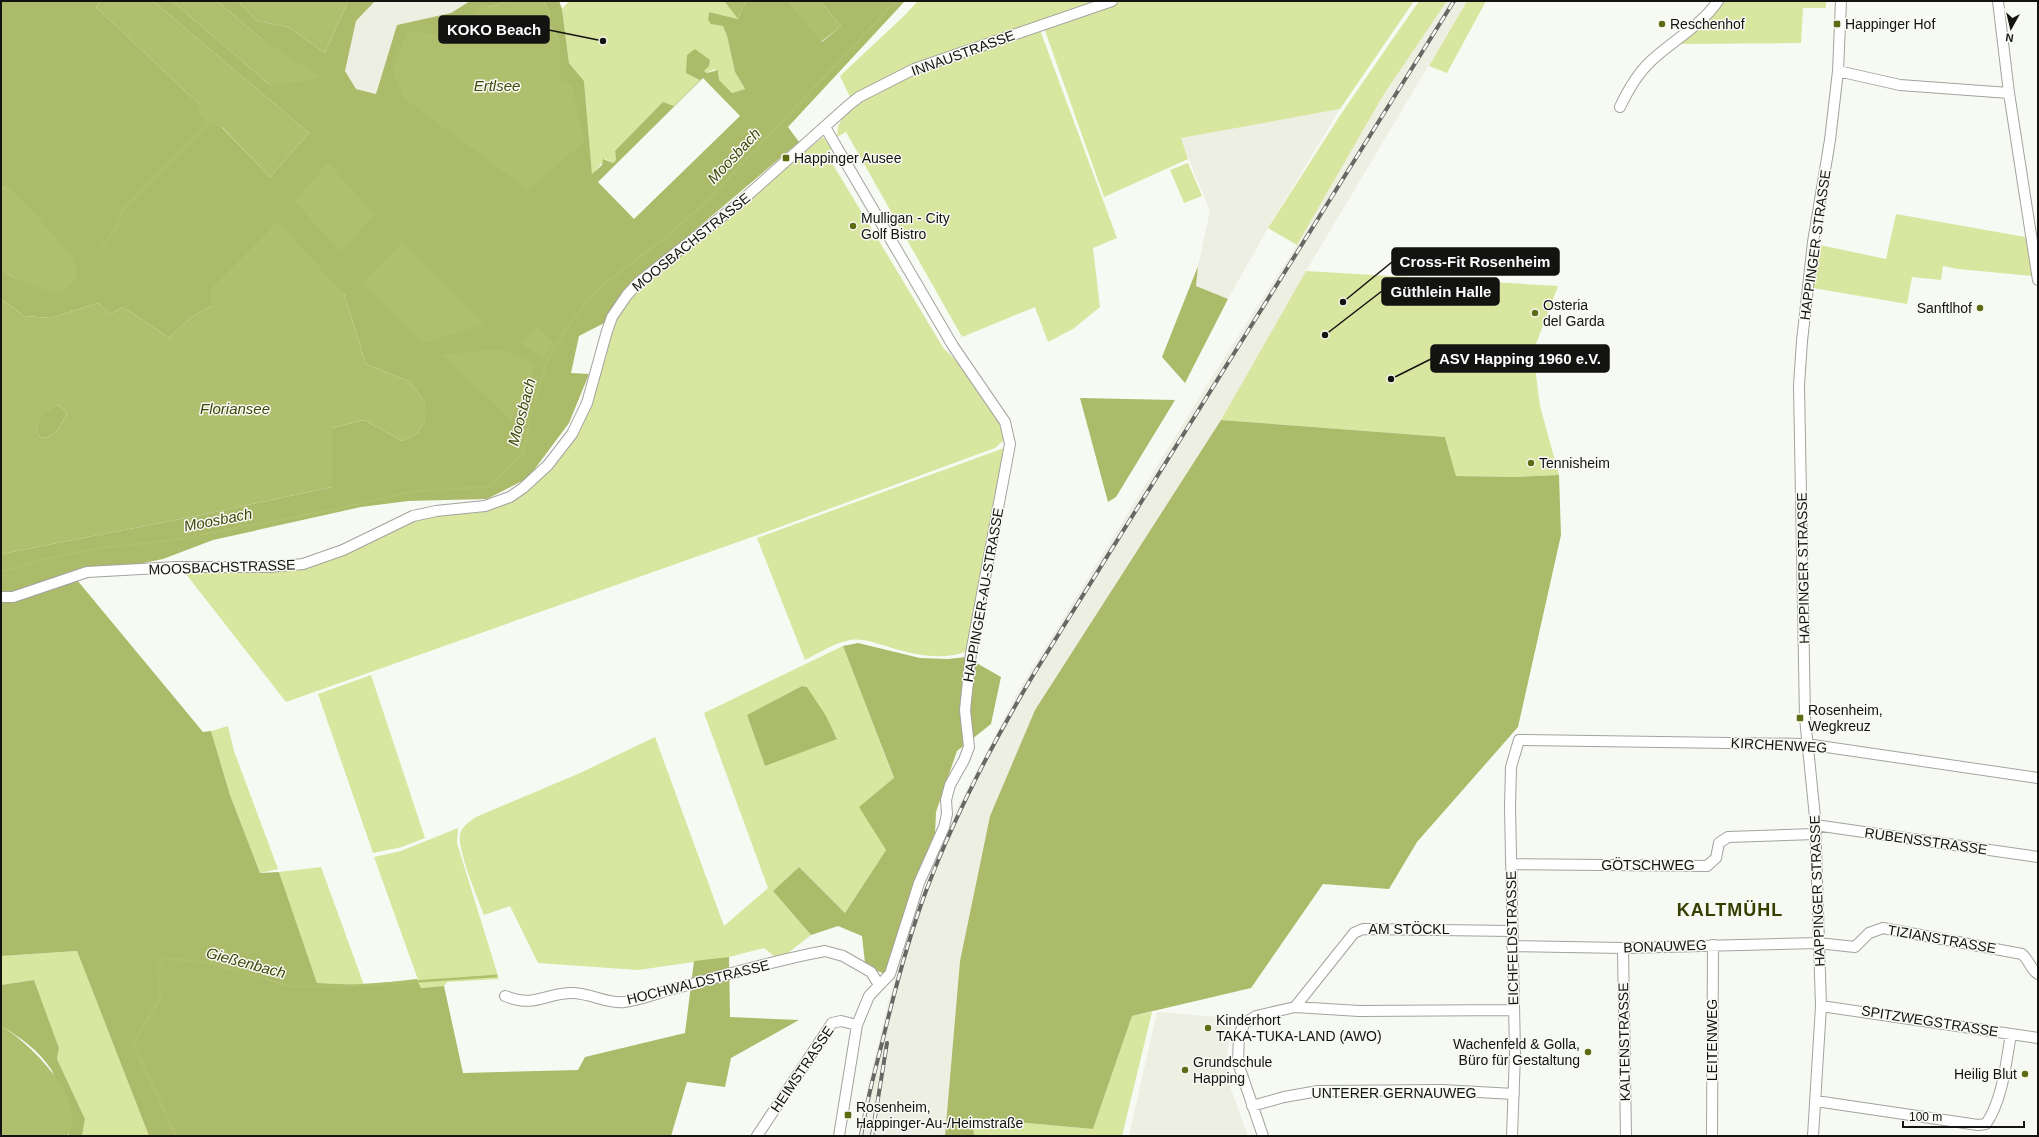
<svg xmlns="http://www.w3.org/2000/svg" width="2039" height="1137" font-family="Arial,sans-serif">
<rect width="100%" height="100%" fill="#f7f9f3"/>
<path fill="#ecefe2" d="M375,1h95l-19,12 -54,12 -20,69 -21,-5 -11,-18 11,-50z
M1447,1h20l-161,270 -85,149 -186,290 -45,106 -30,145 -15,175h-85l8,-51 24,-98 19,-60 46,-119 63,-120 195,-316 82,-127 87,-151z
M1340,109l-72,119 -40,71 -32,-13 2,-20 12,-55 -30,-73z
M1157,1012l76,6 -7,42 2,21 20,55h-119z"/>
<path fill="#d8e6a0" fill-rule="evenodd" d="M569,1h155l14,18 -29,-7 -1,8 3,4 12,1 4,11 8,36 10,17 -13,4 -14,-13 1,-7 -4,-4 -8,4 -4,-3 -2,-18 -1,28 -26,26 -5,-2 -54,47 1,9 -3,3 -8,-4 -13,16 -8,-94 -15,-18 -7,-54z
M918,1h186l-254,96 -10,-21 66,-62z
M1122,1h292l-74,108 -159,29 7,21 -84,38 -60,-169z
M1419,1h28l-63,93 -87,151 -29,-17 75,-117z
M1467,1h19l-39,72 -18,-7z
M1720,1h106v7h-23l-2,35 -125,1z
M1040,30l77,208 -24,10 7,59 -27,22 -25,13 -13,-35 -73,30 -116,-205 -9,5 1,-11 6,-11 13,-12 43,-24z
M823,137l9,12 -6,4 118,196c26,24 50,55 61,90l-10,9 -215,79 -494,175 -104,-133h96l135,-50 85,-15 64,-51 53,-132 12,-20 14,-16z
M1188,163l14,33 -18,7 -14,-33z
M1896,214l129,23 6,16 1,23 -74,-7 -15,-3 -2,14 -29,-3 -5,27 -94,-16 7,-43 66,14z
M1306,271l252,15 -25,66 7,54 19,69 -44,2 -59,-1 -11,-39 -224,-17z
M1004,448l-37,203c-23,10 -52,4 -75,-3 -13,-4 -28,-10 -42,-8 -16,3 -31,13 -45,20l-48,-122z
M843,646l51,133 -34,28 26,43 -41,63 -46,-46 -26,24 38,44 -32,25 -15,-12 -35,9 -91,13 -100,-7 -28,-57 -26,9c-6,-16 -27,-66 -24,-80 2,-9 9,-13 16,-18l104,-44 75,-36 69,189 44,-38 -64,-175zM802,686l5,1 30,51 -72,28 -18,-51z
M371,675l54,163 -23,9 -29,6 -55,-159z
M228,726l6,25 44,118 -18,4 -30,-78 -19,-64z
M458,828l-1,15 42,136 -52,3 -3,4 -23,2 -47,-131 27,-6z
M321,867l43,118 -47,-2 -38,-111z
M77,951l72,185h-67l3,-17 -28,-60 2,-11 -25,-68 -33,5v-29z
M1152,1012l-30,124h-148l-1,-18 120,11 39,-113z"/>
<path fill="#acbb6a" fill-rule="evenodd" d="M1,1h99l-4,6 104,98 70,72 39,-44 -156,-132h19l99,85 -7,-45 -47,-40h21l19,20 31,6 37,26 23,-52h27l-19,20 -11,50 11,18 20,5 21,-69 54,-12 19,-12h38l-19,6 -4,-4 -21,28 -7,6 -13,-1 116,44v-38l-13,-21 3,-7 -6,-13h15l3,8 7,54 15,18 8,93 10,-9 1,-6 10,4 3,-3 -1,-9 48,-49 11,4 26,-26 -14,-7 1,-18 8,-6 15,11 -1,6 -5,5 3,2 11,-3 1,10 13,13 13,-4 -10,-17 -8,-36 -4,-10 -12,-2 -3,-4 1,-8 29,7 8,-18h43l33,41 19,-16 -21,-25h85l-117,126 11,15 -170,144 -23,36 -27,14 -8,37 18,1 -20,49 -41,55 -41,21 -79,2 -47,6 -148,33 -50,19 -78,16 -8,5 126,152 8,-1 19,64 30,78 19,-1 38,111 47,2 53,-6 4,9 23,-2 19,87 115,-3 7,-13 100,-24 9,-72 35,-4 1,60 69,3 -68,38 -6,29 -38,-5 -16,54h-522l-72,-185 -76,5v-402l200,-39 131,-28v-59l32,-8 38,21 16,-8 7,-13v-18l-16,-21 -43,-17 -22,-70 -133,12 -21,12 -21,20 -46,-31 -13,7 -12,-11 -47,15 -27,-2 -23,-17v-31l13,10 -8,-92 -5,4zM703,78l37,38 -106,103 -36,-37z
M1198,266l-2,20 32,13 -43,84 -23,-26z
M1080,398l95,2 -59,97 -8,5z
M58,405l9,8c-6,12 -12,27 -27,24l-4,-6 5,-17z
M1221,420l224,17 11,39 59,1 44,-2 2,60 -43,192 -101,115 -28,47 -66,-5 -72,104 -119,28 -39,113 -120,-11 1,18h-29l15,-175 30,-145 45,-106z
M858,643l62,15 28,1 18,-2 35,20 -10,47 -34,27 -21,61 -1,22 -47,137 -3,3 -10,-4 -10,-7 -3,-27 -24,-10 -27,9 -38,-44 26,-24 46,46 41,-63 -27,-43 35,-29 -51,-132z
M802,686l5,1 19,29 11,23 -72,27 -18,-51z
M34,980l25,68 -2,11 28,60 -3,17h-15l2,-1c-4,-13 -12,-57 -18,-66 -12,-18 -32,-33 -50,-43v-41z"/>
<path fill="#b0bf6e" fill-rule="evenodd" d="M100,1h53l156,132 -39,44 -48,-50 -14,-3 -10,-11 2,-8 -104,-98z
M172,1h45l47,40 59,37 -52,8z
M238,1h110l-23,52 -37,-26 -31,-6z
M508,1h36l6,13 -3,7 13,21v38l12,5 12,57 -56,48 -124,-92 -12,-29 16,-38 49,6 7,-6 2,-11 19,-18 4,5z
M724,1h22l-8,18z
M789,1h31l21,25 -20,16z
M328,163l47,52 -35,36 -46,-50z
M6,186l23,21 45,52 3,17 -9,12 -14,6 -40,-16 -13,-10v-78z
M278,222l66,72 22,70 43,17 16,21v18l-7,13 -16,8 -38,-21 -32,8v59l-131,28 -200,39v-255l23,17 27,2 47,-15 12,11 13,-7 46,31 21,-20 21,-12v-17zM58,405l9,8c-6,12 -12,27 -27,24l-4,-6 5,-16z
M402,242l83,82 -62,19 -61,-59z
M537,326l17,18 -12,16 -21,-18z
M500,349l35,14 -8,29 -16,28 -69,-65z
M1,1026c27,15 90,76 66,110h-66z"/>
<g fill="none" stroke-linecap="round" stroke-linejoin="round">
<path stroke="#b0bf6e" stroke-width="2.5" d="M102,248l13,-18 6,-18 87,-88
M1,572l41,-12 57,-12 75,-8 162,-31 78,-18 74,-4 35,-33 7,-37 18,-58 24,-39 27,-32 72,-55 33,-29 192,-203
M176,1136l-43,-93 27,-44 -2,-32 5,-9 47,5 80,23h60l146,-10"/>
<g stroke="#a2a49e" stroke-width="12">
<path id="minor" d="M1998,1l11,92 29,187
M1838,71l62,14 109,8
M1620,107c8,-17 17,-33 31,-46 22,-21 50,-35 67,-60
M825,127l128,219 52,76 5,22 -39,209 -6,57 4,37 -5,13 -14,25 -4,15 1,14 -3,13 -25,56 -29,91 -21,22 -12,29 -18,111
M1,597h12l74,-25 90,-5h91l35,-3 40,-14 70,-34 23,-5 49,-5 25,-9 13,-9 25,-23 24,-31 15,-31 20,-72 5,-14 15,-22 12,-13 100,-79 111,-99 9,-7 55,-28 198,-68
M1815,825l223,32
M1511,864l196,2 9,-8 3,-15 9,-6 87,-3
M1512,946l111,2 195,-5 37,4 14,-14 14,-5 139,26c7,6 9,16 16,20
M1623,948l3,188
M505,996c30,12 38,-2 65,-3 19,-1 36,11 54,9 18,-2 35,-10 53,-14 49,-13 98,-28 148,-37l18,5 28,16 8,13
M1821,1006l217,32
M1295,1007l59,-74 9,-4 149,2
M1816,1101l162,24 8,-1c17,-25 20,-62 25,-90
M1252,1106l32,-9 34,-6 124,-1 72,4
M757,1136l75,-113 9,-2 16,4
M1263,1136l-25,-73 1,-29 6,-11 11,-7 39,-9 64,4 154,-1
M1512,1136l3,-82 -5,-247 1,-40 8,-27 287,4 232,34
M1712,1136l1,-191
M1813,1136l8,-130 -6,-189 -10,-99 -6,-333 3,-44 11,-99 17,-102 8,-69 3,-70"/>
</g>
<use href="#minor" stroke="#fff" stroke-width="10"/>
<g stroke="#676864" stroke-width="4">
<path id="rail" d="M861,1136c5,-33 14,-65 22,-97 12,-50 25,-100 43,-148 29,-77 67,-149 109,-219l419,-671
M872,1136l15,-93"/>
</g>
<use href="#rail" stroke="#f7f9f3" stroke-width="2.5" stroke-dasharray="8" stroke-linecap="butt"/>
</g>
<g fill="#5f6b13" stroke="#f7f9f3" stroke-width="1.5">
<circle cx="1662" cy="24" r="4"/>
<rect x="1833" y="20" width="8" height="8" rx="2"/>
<rect x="782" y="154" width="8" height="8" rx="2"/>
<circle cx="853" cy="226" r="4"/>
<circle cx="1980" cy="308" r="4"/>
<circle cx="1535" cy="313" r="4"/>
<circle cx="1531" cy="463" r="4"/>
<rect x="1796" y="714" width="8" height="8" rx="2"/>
<circle cx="1208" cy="1028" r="4"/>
<circle cx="1588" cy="1052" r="4"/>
<circle cx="1185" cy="1070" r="4"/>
<circle cx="2025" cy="1074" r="4"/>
<rect x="844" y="1111" width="8" height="8" rx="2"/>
</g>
<g text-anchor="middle" stroke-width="3" stroke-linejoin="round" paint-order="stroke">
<g font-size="14" fill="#131311" stroke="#f7f9f3" text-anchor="start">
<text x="1670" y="29">Reschenhof</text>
<text x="1845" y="29">Happinger Hof</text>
<text x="794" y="163">Happinger Ausee</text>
<text x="861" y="223">Mulligan - City<tspan x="861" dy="16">Golf Bistro</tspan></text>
<text x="1543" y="310">Osteria<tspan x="1543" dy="16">del Garda</tspan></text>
<text x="1972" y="313" text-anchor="end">Sanftlhof</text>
<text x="1539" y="468">Tennisheim</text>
<text x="1808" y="715">Rosenheim,<tspan x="1808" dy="16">Wegkreuz</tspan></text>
<text x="1216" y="1025">Kinderhort<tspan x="1216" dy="16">TAKA-TUKA-LAND (AWO)</tspan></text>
<text x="1580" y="1049" text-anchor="end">Wachenfeld &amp; Golla,<tspan x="1580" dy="16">Büro für Gestaltung</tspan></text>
<text x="1193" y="1067">Grundschule<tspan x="1193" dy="16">Happing</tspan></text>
<text x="2017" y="1079" text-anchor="end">Heilig Blut</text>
<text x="856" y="1112">Rosenheim,<tspan x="856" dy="16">Happinger-Au-/Heimstraße</tspan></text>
</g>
<g font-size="14" fill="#131311" stroke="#f7f9f3">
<text transform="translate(963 53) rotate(-20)" y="5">INNAUSTRASSE</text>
<text transform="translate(691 242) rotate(-39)" y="5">MOOSBACHSTRASSE</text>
<text transform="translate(1815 245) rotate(-82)" y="5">HAPPINGER STRASSE</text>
<text transform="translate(222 567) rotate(-2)" y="5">MOOSBACHSTRASSE</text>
<text transform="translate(1803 568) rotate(-91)" y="5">HAPPINGER STRASSE</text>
<text transform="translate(983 595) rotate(-80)" y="5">HAPPINGER-AU-STRASSE</text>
<text transform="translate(1779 745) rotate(3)" y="5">KIRCHENWEG</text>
<text transform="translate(1926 841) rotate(8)" y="5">RUBENSSTRASSE</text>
<text x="1648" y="870">GÖTSCHWEG</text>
<text transform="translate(1817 891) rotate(-92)" y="5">HAPPINGER STRASSE</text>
<text x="1409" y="934">AM STÖCKL</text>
<text transform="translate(1512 938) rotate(-91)" y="5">EICHFELDSTRASSE</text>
<text transform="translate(1942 939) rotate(10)" y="5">TIZIANSTRASSE</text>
<text transform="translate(1665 946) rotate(-2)" y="5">BONAUWEG</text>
<text transform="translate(698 982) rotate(-14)" y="5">HOCHWALDSTRASSE</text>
<text transform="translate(1930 1021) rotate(9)" y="5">SPITZWEGSTRASSE</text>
<text transform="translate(1712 1040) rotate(-90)" y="5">LEITENWEG</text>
<text transform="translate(1624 1042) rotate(-91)" y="5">KALTENSTRASSE</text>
<text transform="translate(802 1069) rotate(-56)" y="5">HEIMSTRASSE</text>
<text x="1394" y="1098">UNTERER GERNAUWEG</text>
</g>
<g font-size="15" font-style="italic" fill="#3e4607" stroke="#f7f9f3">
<text x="497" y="91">Ertlsee</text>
<text transform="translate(734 156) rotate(-47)" y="5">Moosbach</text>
<text x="235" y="414">Floriansee</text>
<text transform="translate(522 412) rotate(-75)" y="5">Moosbach</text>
<text transform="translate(218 520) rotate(-11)" y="5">Moosbach</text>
<text transform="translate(246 963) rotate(15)" y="5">Gießenbach</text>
</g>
<g font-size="18" font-weight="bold" letter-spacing="1" fill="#363e00" stroke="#f7f9f3">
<text x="1730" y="916">KALTMÜHL</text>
</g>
</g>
<path fill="none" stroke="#131311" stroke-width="1.5" d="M603 41L549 30M1343 302L1392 262M1325 335L1382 291M1391 379L1431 359"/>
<g fill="#131311" stroke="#f7f9f3" stroke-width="1.5">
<circle cx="603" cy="41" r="4"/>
<circle cx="1343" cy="302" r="4"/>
<circle cx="1325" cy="335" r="4"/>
<circle cx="1391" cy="379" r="4"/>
</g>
<g fill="#131311" stroke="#131311" stroke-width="1.5">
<rect x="439" y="16" width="110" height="27" rx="4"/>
<rect x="1392" y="248" width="167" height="27" rx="4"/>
<rect x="1382" y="278" width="117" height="27" rx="4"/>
<rect x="1431" y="345" width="178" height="27" rx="4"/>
</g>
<g font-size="15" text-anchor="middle" font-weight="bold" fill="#fff">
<text x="494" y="35">KOKO Beach</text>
<text x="1475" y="267">Cross-Fit Rosenheim</text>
<text x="1441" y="297">Güthlein Halle</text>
<text x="1520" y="364">ASV Happing 1960 e.V.</text>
</g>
<rect width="2039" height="1137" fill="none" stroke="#131311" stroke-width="4"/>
<g transform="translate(2011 28) rotate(188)" stroke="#f7f9f3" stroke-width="3" paint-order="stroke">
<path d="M0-3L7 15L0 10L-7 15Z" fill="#131311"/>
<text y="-6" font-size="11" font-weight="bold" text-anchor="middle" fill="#131311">N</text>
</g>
<path d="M1903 1121v6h121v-6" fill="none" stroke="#131311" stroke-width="2"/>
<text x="1909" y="1121" font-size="12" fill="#131311" stroke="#f7f9f3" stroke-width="3" paint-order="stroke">100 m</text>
</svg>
